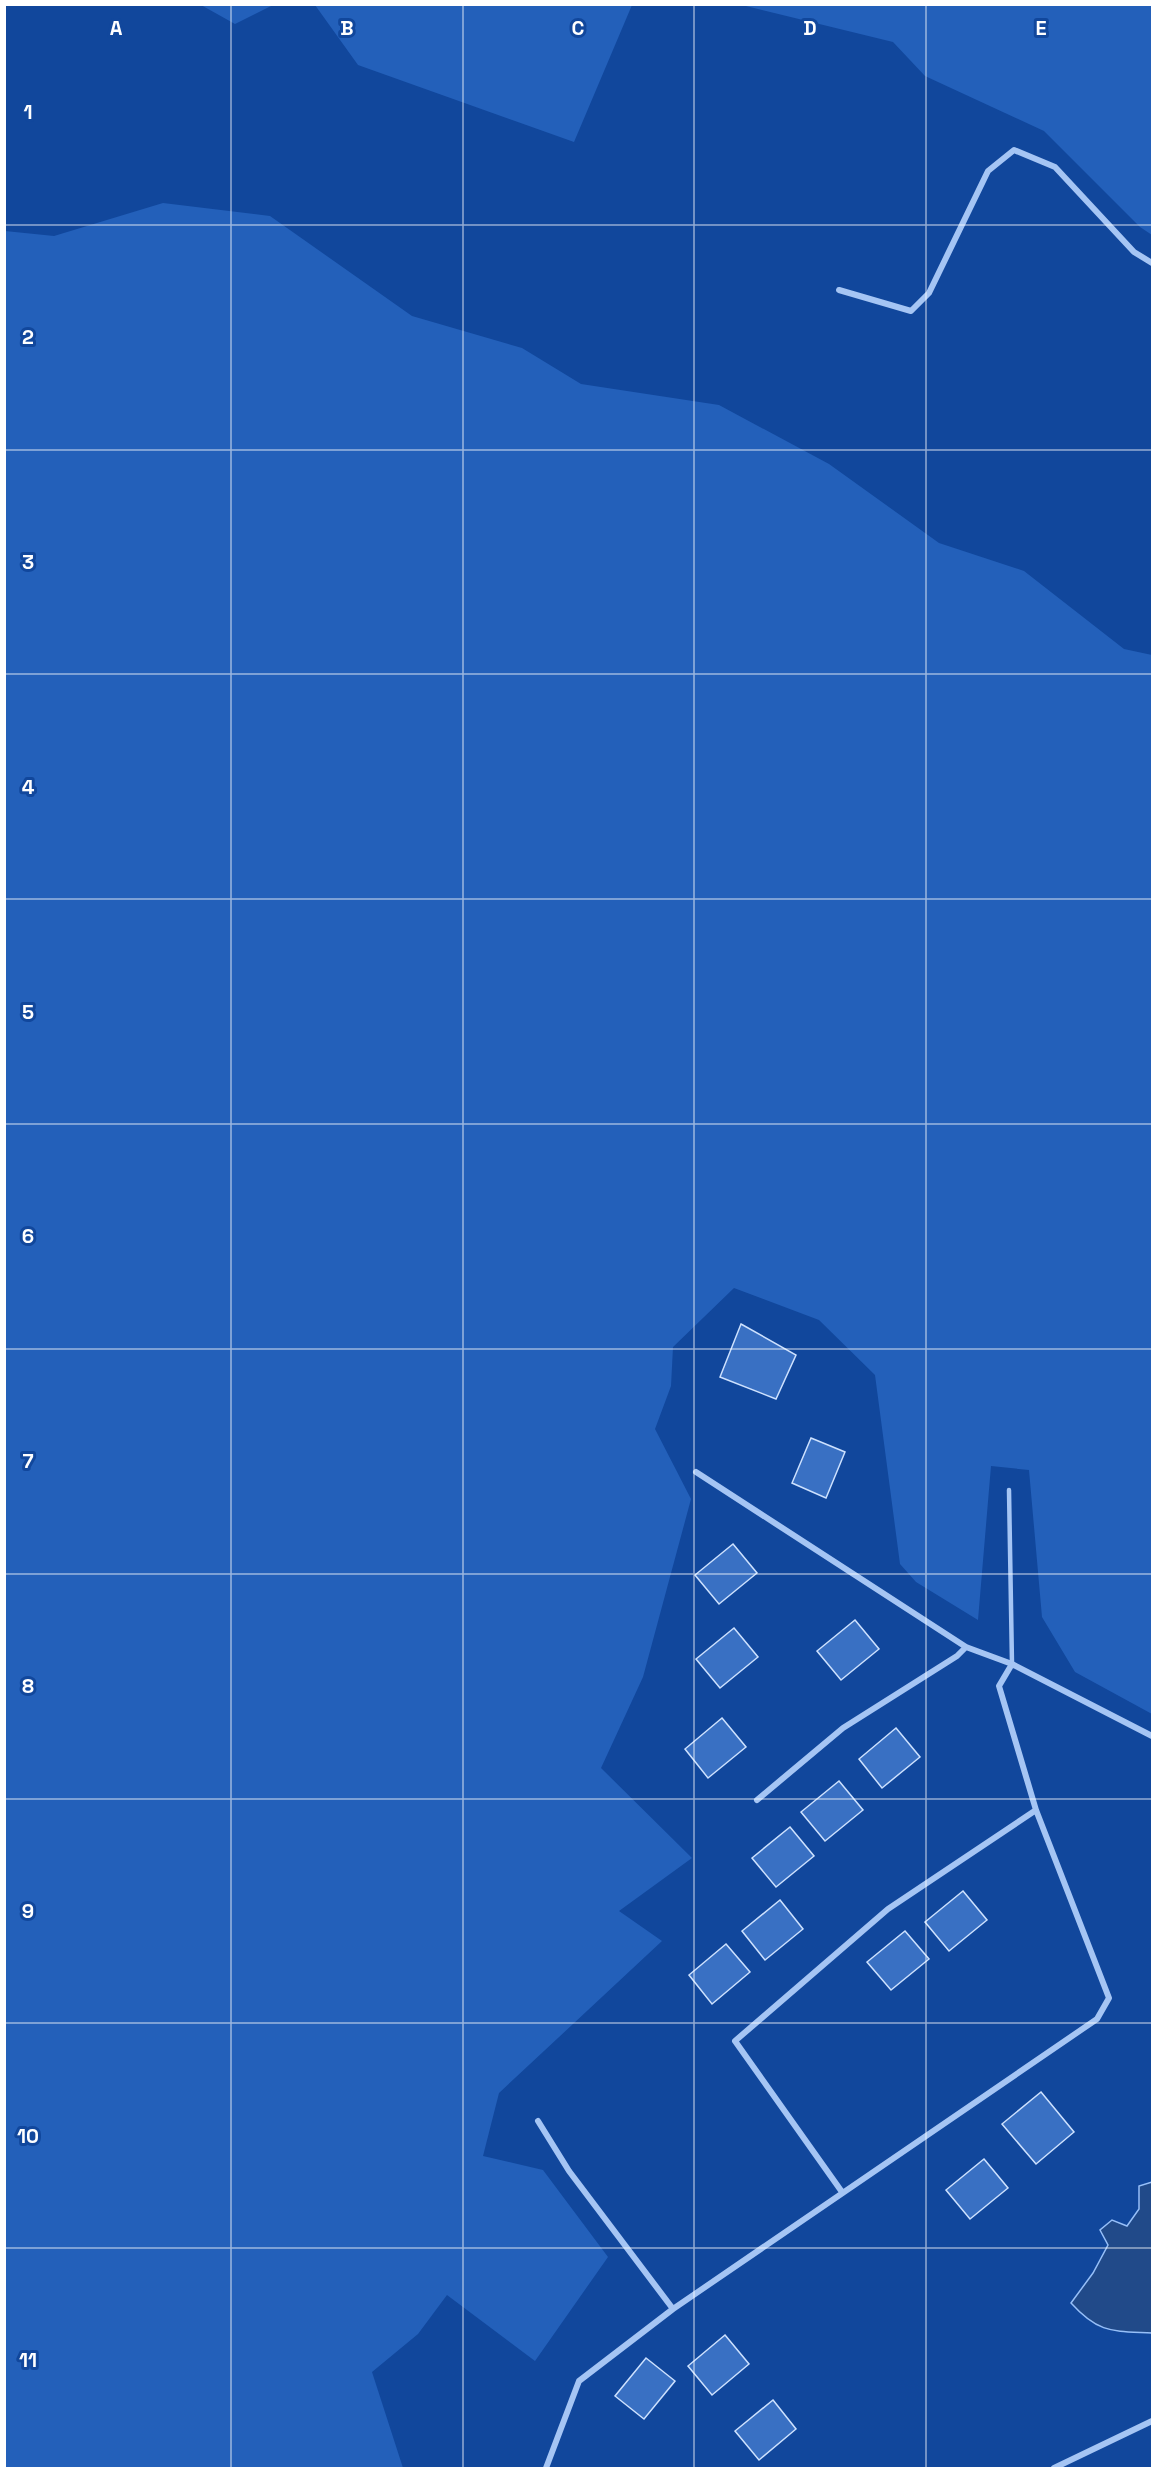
<svg xmlns="http://www.w3.org/2000/svg" width="1157" height="2473" font-family="'Space Grotesk',sans-serif">
<rect width="100%" height="100%" fill="#11479c"/>
<path fill="#2360ba" d="M201,5h72l-38,19z
M315,5h317l-58,137 -216,-77z
M742,5h410v230l-12,-8 -96,-96 -119,-55 -32,-34z
M163,203l107,13 142,100 110,32 59,36 138,21 110,59 110,79 85,28 100,78 28,6v1059l-77,-42 -33,-55 -13,-147 -38,-4 -13,154 -62,-38 -16,-18 -25,-189 -56,-55 -85,-32 -61,59 -2,39 -16,43 36,70 -48,178 -42,91 91,90 -73,53 43,30 -163,152 -16,63 60,14 65,87 -73,104 -88,-66 -29,39 -46,38 31,96h-398v-2237l49,5z"/>
<path fill="#214a89" stroke="#96bff8" stroke-width="1.5" d="M1152,2182v151c-39,-2 -53,1 -81,-30l22,-30 15,-28 -8,-15 12,-10 15,6 12,-17v-23z"/>
<path fill="#3970c3" stroke="#cde1fe" stroke-width="1.5" d="M741,1324l55,31 -20,44 -56,-22z
M811,1438l34,14 -19,46 -34,-15z
M733,1544l24,29 -38,31 -24,-29z
M855,1620l24,29 -38,31 -24,-29z
M734,1628l24,29 -38,31 -24,-29z
M722,1718l24,29 -38,31 -23,-29z
M896,1728l24,29 -38,31 -23,-29z
M839,1781l24,29 -38,31 -24,-29z
M790,1827l24,29 -38,31 -24,-29z
M963,1891l24,29 -38,31 -24,-29z
M780,1900l23,29 -38,31 -23,-29z
M905,1931l24,28 -38,31 -24,-28z
M726,1944l24,28 -38,32 -23,-29z
M1041,2092l33,40 -38,32 -34,-40z
M984,2159l24,29 -38,31 -24,-29z
M725,2335l24,29 -37,31 -24,-29z
M646,2358l29,23 -31,38 -29,-23z
M773,2400l23,29 -37,31 -24,-29z"/>
<g fill="none" stroke-linecap="round" stroke-linejoin="round">
<path stroke="#a5c5f4" stroke-width="4.5" d="M1009,1490l3,174"/>
<path stroke="#a5c5f4" stroke-width="6" d="M839,290l72,21 18,-18 59,-122 26,-21 41,17 79,85 18,11
M696,1472l270,175 46,17 140,72
M757,1800l86,-72 114,-72 9,-9
M538,2121l31,50 104,138
M842,2192l-107,-151 153,-132 148,-99
M546,2468l33,-87 94,-72 424,-290 12,-21 -73,-188 -37,-124 13,-22
M1054,2468l98,-47"/>
</g>
<path fill="none" stroke="#fff" stroke-width="1.5" stroke-opacity="0.55" d="M231,4v2464M463,4v2464M694,4v2464M926,4v2464M4,225h1148M4,450h1148M4,674h1148M4,899h1148M4,1124h1148M4,1349h1148M4,1574h1148M4,1799h1148M4,2023h1148M4,2248h1148"/>
<g font-size="20" text-anchor="middle" font-weight="bold" fill="#fff" stroke="#11479c" stroke-width="6" stroke-linejoin="round" paint-order="stroke">
<text x="116" y="35">A</text>
<text x="347" y="35">B</text>
<text x="578" y="35">C</text>
<text x="810" y="35">D</text>
<text x="1041" y="35">E</text>
<text x="28" y="119">1</text>
<text x="28" y="344">2</text>
<text x="28" y="569">3</text>
<text x="28" y="794">4</text>
<text x="28" y="1019">5</text>
<text x="28" y="1243">6</text>
<text x="28" y="1468">7</text>
<text x="28" y="1693">8</text>
<text x="28" y="1918">9</text>
<text x="28" y="2143">10</text>
<text x="28" y="2367">11</text>
</g>
<rect width="1157" height="2473" fill="none" stroke="#ffffff" stroke-width="12"/>
</svg>
